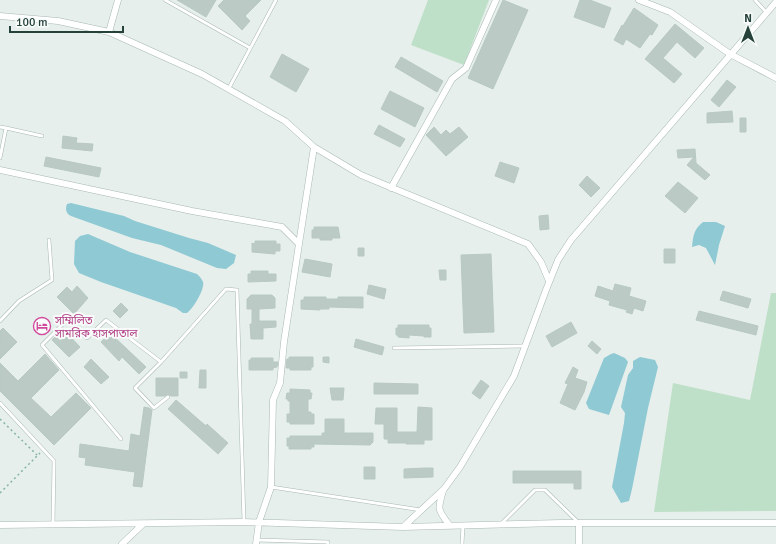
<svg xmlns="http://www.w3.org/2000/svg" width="776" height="544" font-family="Signika,'Noto Sans Bengali',sans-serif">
<rect width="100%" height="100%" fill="#e6efeb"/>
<path fill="#bfe0c8" d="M428,0h61l-25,65 -53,-20z
M771,293h5v218l-122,1 19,-129 77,17z"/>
<path fill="#8ec9d4" d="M71,203l53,13 11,5 54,17 19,5 28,12 -2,8 -8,6 -9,-1 -56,-23 -29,-7 -61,-22c-5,-2 -6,-7 -4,-12z
M703,222h13l9,4 -6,19 -4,20 -9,-17 -7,-3 -7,2c1,-11 2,-18 11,-25z
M88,234l42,18 67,22c3,3 5,5 6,8 2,7 -10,27 -16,31h-4l-7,-5 -75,-26 -22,-9 -5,-9 1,-23 5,-5z
M614,353l11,5 3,4 -19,53 -20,-6 -3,-6 18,-45 7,-4z
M640,357l15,3 3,7 -10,41 -16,81 -3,12 -8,2 -9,-16 12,-64 1,-10 -4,-6 7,-32 5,-7v-7z"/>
<path fill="#bbcac4" stroke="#b8c9c2" d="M177,0h39l-10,17z
M224,0h37l-16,16 5,5 -8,9 -24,-24z
M503,0l25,10 -35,79 -25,-11z
M580,0h10l21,8 -7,20 -30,-11z
M634,8l24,17 -6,10 -2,-1 -10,14 -14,-9 -3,6 -9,-5 8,-15 1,1z
M675,24l29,24 -9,10 -18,-16 -14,16 19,16 -8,9 -29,-24z
M282,54l27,15 -13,23 -26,-15z
M401,57l42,24 -6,11 -42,-25z
M727,80l9,7 -17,20 -8,-7z
M390,91l34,17 -9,19 -34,-18z
M732,111l1,11 -26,1v-10z
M740,118h6v14h-6z
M379,125l26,14 -5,8 -26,-13z
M434,127l7,8 5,-5 4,4 9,-7 9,10 -22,19 -20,-21z
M63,136l14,2 -1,5 17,1 -1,7 -30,-3z
M695,149l1,14 14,12 -5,5 -18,-15 7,-8 -16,1 -1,-8z
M46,157l55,11 -2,9 -55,-11z
M500,162l19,6 -5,15 -19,-7z
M587,176l13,12 -9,9 -12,-12z
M678,182l20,16 -13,15 -20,-17z
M548,215l1,14 -9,1 -1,-14z
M314,227h24l2,11h-8v2h-12v-2h-8v-8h2z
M255,241h21v3h4v7h-5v3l-23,-2v-9l3,1z
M358,248h6v8h-6z
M664,249h11v14h-11z
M491,254l3,78 -30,1 -3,-78z
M305,259l27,5 -2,13 -28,-5z
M439,270h7v10h-6z
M251,271h17v3h8v7l-28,1v-8h3z
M615,284l16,4 -2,8 17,5 -3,10 -9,-3 -2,6 -6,-2 1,-2 -18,-5 1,-4 -15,-5 3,-10 15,5z
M369,285l17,4 -2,10 -17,-5z
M77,286l11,12 -14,16 -17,-17 10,-10 5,5z
M723,291l28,8 -3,9 -28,-8z
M251,295h21l3,3v10l-16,1v12h17v6l-13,1v11h-12l-1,-15h2v-15h-5v-10z
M304,297h22v2h12v-2h25v11l-34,-1v2h-9v1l-19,-1v-9h3z
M121,303l7,7 -8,8 -7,-7z
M699,311l59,15 -2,9 -60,-15z
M571,322l6,11 -25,14 -6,-11z
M398,325h31v3h2v9h-7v-1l-15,-1v3l-11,-1v-2h-2v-7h2z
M3,328l14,14 -17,17v-28z
M63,329l17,18 -11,10 -17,-17z
M110,333l36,34 -7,7 -17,-17 -3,4 -18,-19z
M356,339l28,8 -2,8 -28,-8z
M592,341l9,8 -4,5 -9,-8z
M45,354l14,16 -28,28 20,19 25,-24 15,15 -37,37 -54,-54v-28l18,18z
M289,357h24v10h-2v3h-21v-2h-4l1,-9h2z
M323,357h6v6l-6,-1z
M251,358h22v4h5l-1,5 -4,1v2h-24v-10h2z
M91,359l18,18 -8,7 -17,-17z
M573,367l5,3 -3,8 12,4 -3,10 -9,18 -15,-7 8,-19 -3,-1z
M200,370h6v18h-7z
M180,372h7v6h-7z
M156,378h22v18h-7l-3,-2 -3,2h-9z
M481,380l8,6 -9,13 -8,-6z
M374,383l44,1v10h-44z
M330,388h14l-1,12h-11z
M290,389l20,1v3h2l-1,6h-3v13h3v2h3v10h-24v-2h-3v-8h3v-13h-2v-2h-2l1,-6h3z
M176,400l30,26 1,-2 21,19 -10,11 -50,-45z
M144,407l5,1 3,2 -10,77 -9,-1 2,-14 -50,-7 1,-7 -7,-1 1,-13 49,7 2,-17 9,2z
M418,407l14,1v32h-8v4h-18v-1h-18v-4h-4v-15h-9l1,-16h21v24h20z
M325,419h19v14h29v9l-3,3 -56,-1v3h-3v2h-22v-3h-2v-8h3v-2h32v-3h3z
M364,467h11v12h-11z
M425,468h8v9l-29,1v-9z
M513,471h68v18h-7v-6h-61z"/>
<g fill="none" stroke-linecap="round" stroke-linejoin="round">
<g stroke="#a8b8b2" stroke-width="4">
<path id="lane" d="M165,0l85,48
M755,0l11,12
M229,88l47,-88
M0,127l6,1 -6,30
M6,128l36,8
M0,321l19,-20 33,-21 -3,-40
M394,348l131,-2
M161,362l-26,26 19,20 14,-11
M0,403l54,58 -1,64
M121,439l-79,-94 26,-26 19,19 19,-18 55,42 65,-73 11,1 7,232
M271,487l150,23
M502,523l33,-33h10l34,33
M257,540l71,2v2
M462,544l1,-18"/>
</g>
<g stroke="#a8b8b2" stroke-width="7">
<path id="street" d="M639,0l31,12 60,42 46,24
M0,16l58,5 51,11 93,42 83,47 29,26 47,28 167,69 13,18 8,19
M109,32l9,-32
M0,170l192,41 90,16 17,17 15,-97
M391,188l61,-109 14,-11 30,-68
M443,491c-6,19 -5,19 7,35
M579,523v21
M0,525l244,-3 159,5 158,-4h215
M403,527l41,-38 16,-22 54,-91 32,-86 12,-30 13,-20 205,-238
M122,544l21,-20
M256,544l3,-22 12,-35 2,-87 7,-17 4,-41 15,-98"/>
</g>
<path stroke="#86b3a5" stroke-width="1.5" stroke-dasharray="2 3" stroke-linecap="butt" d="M0,419l37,36
M0,493l40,-40"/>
<use href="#lane" stroke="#fff" stroke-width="3"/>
<use href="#street" stroke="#fff" stroke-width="6"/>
</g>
<defs>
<g id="hotel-ring" transform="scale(0.9)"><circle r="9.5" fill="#f7fbf9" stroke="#d1479c" stroke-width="1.5"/><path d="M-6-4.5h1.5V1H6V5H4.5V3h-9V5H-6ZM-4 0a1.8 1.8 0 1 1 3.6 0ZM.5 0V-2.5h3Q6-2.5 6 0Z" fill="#d1479c"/></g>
</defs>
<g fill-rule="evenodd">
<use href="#hotel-ring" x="42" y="326"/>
</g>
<g text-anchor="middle" stroke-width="4" stroke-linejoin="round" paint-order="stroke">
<g font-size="11" fill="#b23c85" stroke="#f7fbf9" text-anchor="start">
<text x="55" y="324">সম্মিলিত<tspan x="55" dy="13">সামরিক হাসপাতাল</tspan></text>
</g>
</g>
<g transform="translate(748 28)" stroke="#f7fbf9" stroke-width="3" paint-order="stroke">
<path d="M0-3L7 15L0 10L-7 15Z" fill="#24423a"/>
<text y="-6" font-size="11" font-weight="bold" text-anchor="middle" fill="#24423a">N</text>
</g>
<path d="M10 26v6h113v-6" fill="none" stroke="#24423a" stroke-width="2"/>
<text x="16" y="26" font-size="12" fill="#24423a" stroke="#f7fbf9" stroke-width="3" paint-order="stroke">100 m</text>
</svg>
